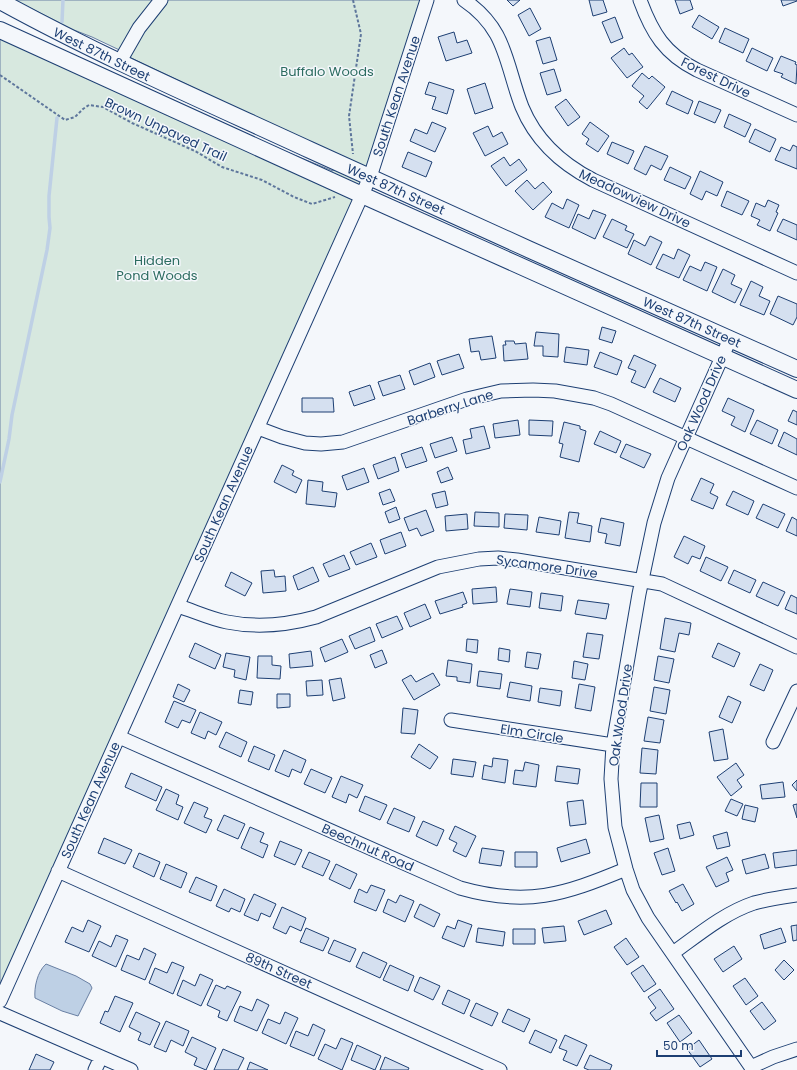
<svg xmlns="http://www.w3.org/2000/svg" width="797" height="1070" font-family="Poppins,sans-serif">
<rect width="100%" height="100%" fill="#f4f7fb"/>
<path fill="#d7e8df" stroke="#687fa3" d="M14,0h412l-63,184 -363,814v-964l333,137 7,-14 -211,-100 1,-2 -38,-18 -18,-7z"/>
<path fill="#bed0e5" stroke="#687fa3" d="M46,964l30,12 14,8 2,4 -14,28 -16,-5 -27,-13c-1,-10 2,-26 11,-34z"/>
<g fill="none" stroke-linecap="round" stroke-linejoin="round">
<path stroke="#bed0e5" stroke-width="3.5" d="M62,22l1,-22
M0,482l9,-43 3,-24 35,-165 3,-22 -1,-11v-21l8,-78"/>
</g>
<path fill="#d5e0f0" stroke="#1d3f73" d="M507,0h13l-7,6z
M589,0h14l4,12 -14,4z
M675,0h15l3,9 -13,5z
M781,0h16v1l-14,5z
M530,8l11,21 -12,7 -11,-21z
M699,15l20,12 -7,12 -20,-12z
M615,17l8,21 -12,5 -9,-21z
M725,28l24,11 -6,14 -24,-11z
M454,32l3,11 10,-3 5,13 -26,8 -8,-24z
M550,37l7,23 -14,4 -7,-23z
M624,48l5,7 3,-2 11,14 -16,11 -16,-20z
M752,48l21,10 -6,13 -21,-10z
M781,56l15,6 -1,2 2,1 -1,19 -15,-7 2,-3 -9,-3z
M554,69l7,22 -14,4 -7,-22z
M642,73l7,6 3,-3 13,11 -18,22 -8,-7 5,-6 -12,-10z
M429,82l25,8 -7,24 -15,-5 4,-12 -11,-3z
M485,83l8,25 -18,6 -8,-25z
M672,91l21,10 -5,13 -22,-10z
M566,99l14,18 -12,9 -13,-19z
M699,101l22,9 -6,13 -21,-9z
M729,114l22,10 -6,13 -21,-10z
M432,122l14,6 -11,24 -25,-11 5,-12 12,5z
M590,122l19,14 -11,16 -12,-8 3,-5 -7,-5z
M488,126l5,11 9,-5 6,12 -23,12 -12,-23z
M755,129l21,10 -6,13 -21,-10z
M612,142l22,9 -6,13 -21,-10z
M793,145l4,2v22l-22,-9 6,-13 9,4z
M645,146l23,10 -7,14 -10,-5 -5,10 -12,-6z
M408,152l24,10 -6,15 -24,-10z
M504,157l6,9 9,-7 8,11 -21,16 -15,-20z
M670,167l21,10 -6,12 -21,-9z
M700,171l23,11 -6,14 -11,-5 -4,9 -12,-6z
M527,180l8,9 8,-7 9,10 -19,18 -18,-19z
M727,191l22,10 -7,14 -21,-9z
M567,199l12,6 -10,23 -24,-11 7,-14 11,6z
M768,200l11,5 -3,7 2,1 -8,18 -13,-6 3,-5 -9,-4 5,-13 9,4z
M593,210l13,5 -11,24 -23,-11 6,-14 11,5z
M612,219l15,7 -2,4 9,4 -7,14 -24,-11z
M783,219l14,6v15l-20,-9z
M650,236l12,6 -11,23 -23,-11 6,-14 11,6z
M678,249l12,6 -11,23 -23,-10 7,-14 11,5z
M705,262l12,5 -10,24 -24,-11 7,-14 11,5z
M723,269l12,6 -4,9 11,5 -7,14 -23,-11z
M751,281l12,6 -4,9 11,5 -6,14 -24,-10z
M778,296l19,8v13l-4,8 -23,-11z
M602,327l14,4 -4,12 -13,-4z
M536,332l23,2 -1,23 -15,-1v-10h-9z
M492,336l4,22 -15,2 -2,-9 -8,1 -2,-13z
M505,341h9l1,3 11,-1 2,16 -24,2 -1,-16h3z
M566,347l23,3 -2,15 -23,-3z
M600,352l22,9 -5,14 -23,-8z
M459,354l5,14 -22,7 -5,-14z
M634,355l22,10 -11,23 -14,-6 5,-11 -8,-3z
M430,363l5,14 -21,8 -5,-14z
M400,375l5,14 -22,7 -5,-14z
M660,378l21,10 -6,14 -22,-10z
M370,385l5,14 -21,7 -5,-14z
M302,398h31l1,14h-32z
M728,398l26,12 -9,22 -14,-7 4,-8 -13,-6z
M793,410l4,2v13l-9,-4z
M518,420l2,15 -25,3 -2,-14z
M529,420l24,1 -1,15 -23,-1z
M757,420l21,10 -6,14 -22,-10z
M564,422l16,4v3l6,2 -7,31 -19,-5 3,-13 -4,-1z
M484,426l6,22 -24,6 -3,-14 9,-2 -2,-9z
M600,431l21,10 -5,12 -22,-9z
M784,432l13,7v16l-19,-9z
M452,437l5,14 -22,7 -5,-14z
M626,444l25,10 -7,14 -24,-11z
M422,447l5,14 -21,7 -5,-14z
M395,457l4,14 -21,8 -5,-14z
M282,465l12,6 -2,4 10,5 -6,13 -22,-11z
M448,467l5,12 -12,4 -4,-11z
M364,468l5,14 -22,8 -5,-14z
M701,478l13,6 -4,9 8,4 -5,12 -22,-9z
M308,480l15,2 -1,9 15,2 -2,14 -29,-3z
M390,489l5,12 -12,4 -4,-12z
M445,491l3,14 -12,3 -4,-14z
M733,491l21,10 -6,14 -22,-10z
M763,504l22,10 -7,14 -22,-10z
M396,507l4,12 -11,4 -4,-11z
M426,510l8,21 -13,5 -4,-8 -8,3 -5,-13z
M475,512l24,1v14l-25,-1z
M569,512l10,1 -2,10 15,3 -2,16 -25,-4z
M467,514l1,15 -22,2 -1,-15z
M505,514l23,1 -1,15 -23,-2z
M539,517l22,4 -2,14 -23,-3z
M792,517l5,3v16l-11,-5z
M601,518l23,5 -4,23 -15,-3 2,-9 -9,-2z
M401,532l5,14 -21,8 -5,-14z
M684,536l21,10 -5,13 -8,-3 -4,8 -14,-7z
M371,543l6,14 -21,8 -6,-13z
M344,555l6,14 -21,8 -6,-13z
M706,557l22,10 -7,14 -21,-10z
M313,567l6,14 -21,9 -5,-14z
M274,570l1,7 10,-1 1,15 -23,2 -2,-22z
M734,570l22,10 -6,13 -22,-10z
M231,572l21,11 -7,13 -20,-10z
M763,582l22,10 -7,14 -22,-10z
M496,587l1,15 -24,2 -1,-15z
M510,589l22,3 -2,15 -23,-3z
M463,592l4,11 -5,2 1,2 -23,7 -5,-13z
M541,593l22,3 -2,15 -22,-3z
M791,595l6,3v16l-12,-5z
M578,600l31,4 -3,15 -31,-5z
M425,604l6,14 -21,9 -6,-14z
M397,616l6,13 -21,9 -6,-14z
M665,618l26,5 -2,12 -10,-2 -4,19 -15,-3z
M370,627l5,14 -20,8 -6,-13z
M587,633l16,2 -4,24 -16,-2z
M342,639l6,13 -23,10 -5,-14z
M467,639l11,1 -1,13 -11,-2z
M195,643l26,12 -6,14 -26,-12z
M718,643l22,10 -6,14 -22,-10z
M499,648l11,2 -1,12 -11,-2z
M382,650l5,13 -12,5 -5,-13z
M311,651l2,15 -23,2 -1,-14z
M527,652l14,2 -3,15 -13,-2z
M226,653l24,4 -4,23 -12,-3 1,-7 -12,-3z
M258,656h14v9l9,1 -1,13 -23,-1z
M658,656l16,3 -5,24 -15,-3z
M448,660l24,4 -2,19 -13,-2v-4l-11,-1z
M574,661l14,3 -3,16 -13,-2z
M760,664l13,6 -9,21 -14,-6z
M479,671l23,3 -2,15 -23,-3z
M433,673l7,12 -26,15 -12,-20 9,-5 5,7z
M341,678l4,20 -12,3 -4,-21z
M322,680l1,15 -16,1 -1,-15z
M510,682l22,4 -2,15 -23,-4z
M178,684l12,6 -6,12 -11,-5z
M579,684l16,3 -4,24 -16,-3z
M654,687l16,3 -4,24 -16,-3z
M540,688l22,3 -2,15 -22,-4z
M240,690l13,2 -2,13 -13,-2z
M277,694h13v13l-13,1z
M728,696l13,6 -9,21 -13,-6z
M174,701l22,9 -6,13 -8,-3 -4,8 -13,-6z
M403,708l15,2 -3,24 -14,-1z
M200,712l22,10 -6,13 -8,-4 -3,8 -14,-6z
M648,717l16,3 -4,23 -16,-2z
M723,729l5,30 -14,2 -5,-29z
M226,732l21,10 -6,15 -22,-10z
M419,744l19,13 -8,12 -19,-12z
M254,746l21,9 -6,15 -21,-9z
M642,748l16,2 -2,24 -16,-1z
M284,750l22,10 -5,13 -9,-4 -3,8 -14,-6z
M493,758l15,2 -3,23 -23,-4 2,-14 8,2z
M453,759l23,3 -3,15 -22,-3z
M525,762l14,3 -3,22 -23,-3 2,-14 8,1z
M736,763l8,12 -7,5 5,7 -11,9 -14,-19z
M557,766l23,3 -2,15 -23,-3z
M311,769l21,9 -7,15 -21,-9z
M131,773l31,14 -6,14 -31,-14z
M341,776l22,9 -6,13 -8,-4 -3,9 -14,-6z
M797,780v11l-5,-6z
M783,782l2,15 -23,2 -2,-14z
M641,783h16v24h-17z
M166,789l13,6 -3,9 7,3 -5,13 -22,-10z
M365,796l22,9 -7,15 -21,-9z
M731,799l12,5 -6,12 -12,-5z
M583,800l3,24 -16,2 -3,-24z
M194,802l14,6 -4,9 8,3 -6,13 -22,-10z
M797,804v14l-4,-13z
M745,805l13,3 -3,14 -13,-3z
M394,808l21,9 -6,15 -22,-9z
M224,815l21,9 -7,15 -21,-9z
M659,815l5,24 -14,3 -5,-24z
M423,821l21,9 -7,16 -21,-10z
M690,822l4,13 -14,4 -3,-14z
M455,826l21,10 -10,21 -13,-6 4,-8 -8,-4z
M250,827l14,6 -4,9 8,3 -5,13 -22,-10z
M727,832l3,14 -13,3 -4,-13z
M104,838l28,12 -7,14 -27,-11z
M586,839l4,14 -29,9 -4,-14z
M280,841l22,9 -7,15 -21,-9z
M482,848l22,3 -3,15 -22,-3z
M668,848l7,23 -13,4 -8,-22z
M797,850v15l-22,3 -2,-15z
M309,852l21,9 -7,15 -21,-9z
M515,852h22v15h-22z
M139,853l21,9 -6,15 -21,-10z
M765,854l4,14 -23,6 -4,-14z
M727,857l6,13 -7,3 3,8 -13,6 -10,-20z
M166,864l21,9 -6,15 -21,-9z
M336,864l21,10 -7,15 -21,-10z
M196,877l21,9 -6,15 -22,-9z
M683,884l11,20 -12,7 -5,-9 -1,1 -7,-12z
M371,885l14,5 -9,21 -22,-9 5,-13 8,4z
M224,889l21,10 -5,13 -9,-4 -2,4 -13,-6z
M254,894l22,10 -6,13 -9,-4 -3,8 -14,-6z
M400,895l14,6 -9,21 -22,-10 5,-13 8,4z
M420,904l20,10 -6,13 -20,-10z
M282,907l24,11 -5,13 -11,-5 -4,8 -13,-6z
M606,910l6,14 -28,11 -6,-14z
M88,920l13,6 -12,26 -24,-10 7,-15 11,5z
M458,920l14,5 -8,22 -22,-9 5,-12 8,3z
M797,925v15l-4,1 -2,-15z
M564,926l2,15 -22,2 -2,-15z
M306,928l23,10 -6,13 -23,-9z
M478,928l27,4 -2,14 -27,-4z
M781,928l5,14 -22,7 -4,-14z
M513,929h22v15h-22z
M116,935l12,5 -12,27 -24,-11 7,-15 12,6z
M626,938l13,19 -12,8 -13,-18z
M334,940l22,9 -6,13 -22,-9z
M734,946l8,13 -19,13 -9,-13z
M144,948l12,6 -11,26 -24,-10 6,-15 12,5z
M363,952l24,11 -7,15 -24,-11z
M784,960l10,10 -10,10 -9,-10z
M172,962l12,5 -11,27 -24,-11 6,-15 12,5z
M390,965l24,11 -6,15 -25,-11z
M643,965l13,19 -12,8 -13,-19z
M200,974l13,6 -12,26 -24,-11 6,-15 12,6z
M420,977l20,9 -7,14 -19,-9z
M745,978l13,18 -12,9 -13,-19z
M216,985l9,4 2,-3 14,6 -14,29 -9,-4 2,-6 -13,-6z
M660,989l14,20 -18,12 -6,-8 6,-5 -8,-11z
M448,990l22,10 -6,14 -22,-10z
M115,996l18,7 -13,29 -20,-9 5,-12 3,1z
M257,999l12,6 -12,26 -23,-10 6,-15 12,5z
M762,1002l14,19 -12,9 -14,-19z
M476,1003l22,10 -6,13 -22,-10z
M508,1009l22,10 -6,13 -22,-10z
M136,1012l24,11 -10,22 -12,-5 3,-7 -12,-6z
M285,1012l13,6 -12,26 -24,-11 6,-14 12,5z
M679,1015l13,18 -12,9 -13,-19z
M166,1021l23,10 -6,15 -12,-6 -5,12 -12,-5z
M313,1024l12,6 -11,26 -24,-10 6,-15 12,5z
M535,1030l22,10 -6,13 -22,-10z
M565,1035l22,10 -10,21 -14,-6 4,-9 -8,-3z
M192,1037l24,11 -10,22 -12,-5 3,-7 -12,-6z
M341,1038l12,5 -11,27 -24,-11 7,-15 11,5z
M699,1040l13,19 -12,8 -13,-18z
M357,1045l24,11 -6,14 -24,-10z
M223,1049l21,9 -6,12h-24z
M36,1054l18,8 -4,8h-21z
M590,1055l22,10 -2,5h-21l-5,-2z
M385,1057l24,11 -1,2h-28z
M250,1062l18,8h-21z"/>
<g fill="none" stroke-linecap="round" stroke-linejoin="round">
<g stroke="#1d3f73" stroke-width="15">
<path id="minor" d="M464,0c43,29 41,63 58,107 14,34 40,57 71,73l204,93
M640,0c12,33 25,54 57,70l100,45
M119,63l20,-35 22,-28
M730,339l-62,139 -14,45 -15,71 -26,151 -2,34 4,48 11,42 7,21 15,28 103,149 1,3
M258,428l24,9 23,6 16,1 22,-2 124,-43 34,-8 32,-1 22,1 39,7 17,6 186,84
M178,606c16,5 33,13 49,16 30,6 60,3 89,-5l122,-50 41,-8 19,-1 19,2 145,24 135,63
M451,720l162,25
M119,737l341,151c67,19 103,7 166,-19
M773,742l24,-51
M58,871l442,199
M673,953c25,-18 51,-40 81,-50 14,-4 29,-6 43,-8
M0,1001l370,-824 57,-177
M0,1013l131,57
M751,1067l22,-10 24,-8
M95,1070l6,-13"/>
</g>
<g stroke="#1d3f73" stroke-width="18">
<path id="major" d="M0,1c100,55 206,101 310,149 162,74 324,147 487,219
M0,30l362,165 435,195"/>
</g>
<path stroke="#5e769c" stroke-width="2" stroke-dasharray="3 2" stroke-linecap="butt" d="M353,0l8,34 -12,82 4,38
M0,75l65,45 10,-3 8,-8 6,-4 14,2 29,16 63,28 27,16 40,13 32,17 18,7 23,-7"/>
<use href="#minor" stroke="#f4f7fb" stroke-width="13"/>
<use href="#major" stroke="#f4f7fb" stroke-width="16"/>
</g>
<g text-anchor="middle" stroke-width="3" stroke-linejoin="round" paint-order="stroke">
<g font-size="13" fill="#1d3f73" stroke="#f4f7fb">
<text transform="translate(102 54) rotate(26)" y="5">West 87th Street</text>
<text transform="translate(716 77) rotate(26)" y="5">Forest Drive</text>
<text transform="translate(396 96) rotate(-72)" y="5">South Kean Avenue</text>
<text transform="translate(166 129) rotate(25)" y="5">Brown Unpaved Trail</text>
<text transform="translate(396 189) rotate(24)" y="5">West 87th Street</text>
<text transform="translate(635 198) rotate(25)" y="5">Meadowview Drive</text>
<text transform="translate(692 322) rotate(24)" y="5">West 87th Street</text>
<text transform="translate(701 403) rotate(-66)" y="5">Oak Wood Drive</text>
<text transform="translate(450 407) rotate(-18)" y="5">Barberry Lane</text>
<text transform="translate(223 504) rotate(-66)" y="5">South Kean Avenue</text>
<text transform="translate(547 566) rotate(8)" y="5">Sycamore Drive</text>
<text transform="translate(620 715) rotate(-82)" y="5">Oak Wood Drive</text>
<text transform="translate(532 733) rotate(9)" y="5">Elm Circle</text>
<text transform="translate(90 800) rotate(-66)" y="5">South Kean Avenue</text>
<text transform="translate(368 847) rotate(24)" y="5">Beechnut Road</text>
<text transform="translate(279 970) rotate(24)" y="5">89th Street</text>
</g>
<g font-size="13" fill="#2c6c60" stroke="#f4f7fb">
<text x="327" y="76">Buffalo Woods</text>
<text x="157" y="265">Hidden<tspan x="157" dy="15">Pond Woods</tspan></text>
</g>
</g>
<path d="M657 1050v6h84v-6" fill="none" stroke="#1d3f73" stroke-width="2"/>
<text x="663" y="1050" font-size="12" fill="#1d3f73" stroke="#f4f7fb" stroke-width="3" paint-order="stroke">50 m</text>
</svg>
